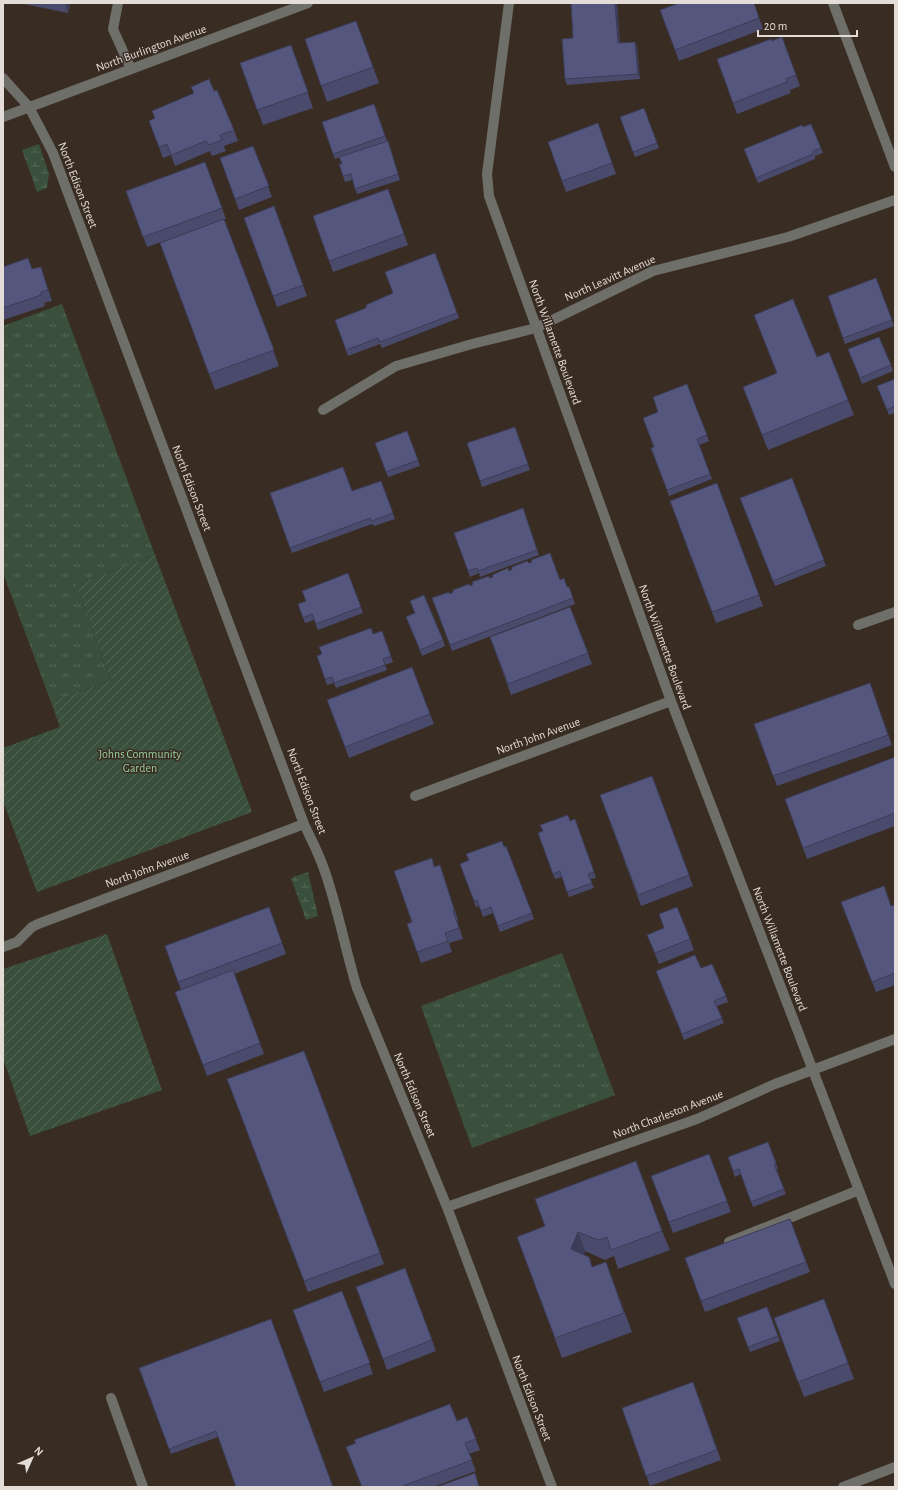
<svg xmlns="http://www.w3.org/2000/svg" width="898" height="1490" font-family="'Alegreya Sans',sans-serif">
<defs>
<pattern id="grass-tufts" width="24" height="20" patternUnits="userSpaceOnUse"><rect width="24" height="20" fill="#3a4f3c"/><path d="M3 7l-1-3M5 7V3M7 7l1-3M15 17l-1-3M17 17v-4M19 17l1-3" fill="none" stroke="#566857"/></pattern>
<pattern id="wetland-marsh" width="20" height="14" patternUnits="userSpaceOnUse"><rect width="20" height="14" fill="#3a4f3c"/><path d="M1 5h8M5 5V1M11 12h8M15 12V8" fill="none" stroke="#566857"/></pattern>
<pattern id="garden-furrows" width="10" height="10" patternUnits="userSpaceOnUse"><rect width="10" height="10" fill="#3a4f3c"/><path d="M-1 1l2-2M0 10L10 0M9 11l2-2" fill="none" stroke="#566857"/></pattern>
</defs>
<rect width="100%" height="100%" fill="#392d23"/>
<path fill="url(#grass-tufts)" d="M62,304l93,251 -79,30 35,95 -60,22 -48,-129v-247z
M562,953l53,142 -143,53 -51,-142z"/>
<path fill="url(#wetland-marsh)" d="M39,144l10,30 -2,14 -10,4 -15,-42z
M308,872l10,44 -12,4 -15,-42z"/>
<path fill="url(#garden-furrows)" d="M155,555l97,257 -215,80 -34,-91v-53l57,-21 -9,-25 60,-22 -35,-95z
M107,934l55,156 -132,46 -27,-78v-89z"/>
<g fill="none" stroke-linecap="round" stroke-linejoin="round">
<path stroke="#6e6f68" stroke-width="10" d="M118,3l-5,26 18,40
M509,3l-22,171 2,22 182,505 224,583
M833,3l62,164
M3,78l26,29 24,46 251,671c7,15 15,30 20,45 14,39 21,80 33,119l90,219 105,280
M3,117l305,-114
M323,410l73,-44 76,-22 64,-16 117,-57 135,-34 107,-37
M858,625l37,-13
M415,796l256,-95
M3,947l14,-5 15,-15 6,-3 266,-100
M447,1207l250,-88 78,-35 120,-45
M729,1242l130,-52
M111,1398l32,89
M843,1487l52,-20"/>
</g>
<path fill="#494a6c" d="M19,3h51l-2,10z
M571,3h46l3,40 15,-1 2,5 3,32 -73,6 -2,-6 8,-41z
M754,3l9,26 -84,32 -19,-51z
M356,21l23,62 -52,19 -22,-63z
M782,37l18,49 -10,4 1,3 -54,21 -20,-55z
M291,45l22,63 -50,17 -23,-62z
M214,91l20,39 4,11 -14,5 2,5 -14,5 -2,-5 -35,15 -4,-11 -8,3 -14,-37z
M374,104l13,37 3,6 10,33 -43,14 -5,-14 -7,2 -6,-18h3l-2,-7 -5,2 -13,-37z
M644,108l15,40 -24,9 -15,-40z
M598,123l18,51 -50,18 -18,-50z
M803,127l18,21 2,5 -8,3v3l-57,24 -14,-34z
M253,146l19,51 -33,13 -19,-52z
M205,162l21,57h-2l55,147 -64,24 -55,-147 61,-22 -74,26 -21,-56z
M388,189l20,56 -75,27 -20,-56z
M274,206l33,90 -30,11 -33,-89z
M435,253l24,65 -77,30 -2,-4 -32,12 -13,-36 31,-12 27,-15z
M3,267l29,2 9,-2 11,34 -8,2 1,3 -42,14z
M876,278l18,48 -49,18 -17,-48z
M754,315l63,42 31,43 6,15 -86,35 -25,-63 34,-14z
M850,355l41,10 2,6 -31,13z
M895,379v34l-6,2 -12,-29z
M687,384l22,57 -10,4 13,34 -43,17 -18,-48 3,-1 4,-35z
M515,427l15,43 -48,17 -15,-44z
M407,431l13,35 -32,11 -13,-34z
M792,478l34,88 -51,20 -35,-88z
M381,481l14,38 -21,7 -2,-2 -80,29 -22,-60 82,-2z
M717,483l46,123 -47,17 -46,-122z
M523,508l16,47 -59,22 -1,-4 -9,4 -16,-44z
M529,563l31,17 7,7h2l6,17 -123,47 -20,-53 18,-4z
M348,573l15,40 -45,17 -4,-10 -9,3 -7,-19 8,-3z
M570,607l22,57 -81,31 -21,-58z
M414,613l29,27 2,6 -23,10 -16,-39z
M382,631l11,31 -8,3 2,5 -51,18 -2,-5 -7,2 -10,-29 5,-2 -3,-7 54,-13z
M870,683l22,62 -115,41 -23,-62z
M331,710l99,4 4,10 -85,34z
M895,757v69l-88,33 -22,-60z
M652,776l41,110 -52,20 -41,-111z
M575,819l21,59 -6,1 4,9 -25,9 -7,-20 -7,2 -17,-46z
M506,846l28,73 -34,13 -7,-19 -10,4 -4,-11 -3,1 -16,-43z
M432,858l3,9 5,-2 18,55 -1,1 6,18 -14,4 3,9 -31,11 -14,-39 5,-2z
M841,902l50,4 4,-1v80l-19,7z
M269,907l17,47 -52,20 30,80 -57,22 -32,-84 6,-2 -16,-44z
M647,935l43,4 4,11 -35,14z
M701,968l25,28 2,6 -11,4 7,17 -40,17 -26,-63z
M304,1051l80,213 -76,28 -81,-213z
M768,1142l10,27h-2l10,25 -33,13 -12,-33 -6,3 -7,-20z
M709,1154l22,58 -58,21 -22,-57z
M535,1199l127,32 8,19 -52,19 -4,-13 -9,4 -20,-9 -1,4 8,12 14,-5 26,70 -70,26 -38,-102 21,-30z
M790,1219l20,53 -105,40 -20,-54z
M405,1268l31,83 -49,19 -31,-83z
M342,1291l31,83 -49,18 -31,-82z
M824,1299l30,80 -50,18 -30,-79z
M767,1307l13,34 -30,11 -13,-34z
M271,1319l-53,118 -47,17 -32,-86z
M693,1382l28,78 -71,26 -28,-78z
M467,1417l13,33 -11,4 7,17 -43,16h-71l95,-66z"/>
<path fill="#3c3c58" d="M65,3h5l-2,10z
M615,3h2l3,46 -2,-6z
M635,42l2,5 3,32 -2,-5z
M578,1232l7,19 -7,18 -7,-20z"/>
<path fill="#55567e" stroke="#3c3c58" d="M571,3h44l3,40 17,-1 3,32 -73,5 -3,-40 11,-1z
M679,3h75l5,15 -84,32 -15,-40z
M356,21l17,46 -52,19 -16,-47z
M782,37l14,38 -10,4 1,3 -54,21 -16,-44 54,-20 1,2z
M291,45l17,47 -51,18 -17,-47z
M209,79l5,12 3,-1 17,40 -14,5 2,5 -13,5 -3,-4 -35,14 -4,-11 -8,3 -10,-26 6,-3 -3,-7 42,-18 -3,-6z
M374,104l11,32 -52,18 -11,-32z
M644,108l13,35 -24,9 -13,-35z
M598,123l14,40 -50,18 -14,-39z
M811,124l10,24 -8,3v3l-57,24 -12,-29 58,-24 1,2z
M388,141l10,33 -43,15 -4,-15 -8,2 -4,-12h3l-3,-7z
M253,146l16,40 -34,13 -15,-41z
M205,162l17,46 -79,29 -17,-46z
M388,189l16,45 -75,27 -16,-45z
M274,206l29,79 -30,11 -29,-78z
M224,219l50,131 -65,24 -49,-131z
M435,253l22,60 -77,29 -2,-4 -32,12 -11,-30 31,-12v-3l27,-12 -8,-21z
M28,258l4,11 9,-2 7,23 -7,2v3l-38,13v-41z
M876,278l16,42 -49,18 -15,-42z
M793,299l24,58 12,-5 19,48 -86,35 -19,-48 34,-14 -23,-58z
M879,337l12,28 -31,13 -12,-29z
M895,379v27l-8,4 -10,-24z
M687,384l20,51 -10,4 13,35 -43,16 -16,-42 3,-1 -11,-29 15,-6 -5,-15z
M515,427l13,37 -48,17 -13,-38z
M407,431l11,29 -32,12 -11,-29z
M343,467l9,24 29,-10 12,32 -21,8 -2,-3 -80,30 -20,-55z
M792,478l32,82 -51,21 -33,-83z
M717,483l42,112 -47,17 -42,-111z
M523,508l14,42 -59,21 -1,-3 -9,3 -14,-38z
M550,553l10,27 4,-2 3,9h2l4,11 -123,47 -18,-47 17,-6 1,2 3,-2v-2l16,-6 1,2 3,-2 -1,-2 17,-6v2l4,-1 -1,-2 16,-7 1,3 3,-2v-2l15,-6 2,2 3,-1 -1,-2z
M348,573l13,34 -45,17 -4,-10 -9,4 -5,-14 8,-3 -4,-10z
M424,595l19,45 -23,10 -14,-33 9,-4 -5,-12z
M570,607l18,46 -80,31 -18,-47z
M371,628l2,6 9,-3 9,25 -8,3 2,6 -51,18 -2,-6 -7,2 -8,-23 5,-2 -3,-7z
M412,667l18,47 -85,33 -18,-47z
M870,683l18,52 -115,41 -19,-52z
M895,757v56l-92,35 -18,-49z
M652,776l37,99 -51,20 -38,-100z
M568,815l2,6 5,-2 19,53 -6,2 4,9 -25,9 -7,-21 -7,3 -15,-41 5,-2 -3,-6z
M502,841l2,6 2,-1 26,67 -34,13 -7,-19 -10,4 -4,-11 -3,1 -14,-37 9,-4 -3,-6z
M432,858l2,9 6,-2 14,44 -1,1 6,18 -14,5 3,8 -31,11 -10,-28 5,-2 -18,-51z
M884,886l7,20 4,-1v68l-23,9 -31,-80z
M269,907l13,36 -104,39 -13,-36z
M677,907l13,32 -35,14 -8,-18 17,-7 -5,-14z
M695,955l6,13 11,-4 14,32 -12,5 8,17 -40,16 -26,-63z
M233,970l27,73 -57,22 -28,-73z
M304,1051l76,202 -76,28 -77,-202z
M768,1142l8,21 -2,1 10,25 -33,13 -12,-33 -6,2 -5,-14z
M709,1154l18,47 -58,21 -18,-46z
M636,1161l26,70 -51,19 -4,-13 -9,3 -20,-8 -7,17 18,8 3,10 14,-5 18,51 -69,25 -38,-101 28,-11 -10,-27z
M790,1219l16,43 -105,39 -16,-43z
M405,1268l27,72 -49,19 -27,-72z
M342,1291l28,72 -50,19 -27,-72z
M824,1299l24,64 -50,19 -24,-64z
M767,1307l11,29 -30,11 -11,-29z
M271,1319l62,168h-97l-20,-56 -47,18 -30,-81z
M693,1382l24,68 -71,26 -24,-68z
M450,1404l7,17 10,-4 9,22 -11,4 7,17 -72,27h-38l-16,-40 10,-4 -2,-3z
M475,1473l4,14h-42z"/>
<g text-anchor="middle" stroke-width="3" stroke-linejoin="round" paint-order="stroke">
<g font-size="12" fill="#e4dcd6" stroke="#392d23">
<text transform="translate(151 48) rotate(-20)" y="4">North Burlington Avenue</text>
<text transform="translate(78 185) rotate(69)" y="4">North Edison Street</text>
<text transform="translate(610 278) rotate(-24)" y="4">North Leavitt Avenue</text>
<text transform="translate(555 342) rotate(70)" y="4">North Willamette Boulevard</text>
<text transform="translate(192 488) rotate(69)" y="4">North Edison Street</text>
<text transform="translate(665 647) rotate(70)" y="4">North Willamette Boulevard</text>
<text transform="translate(538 736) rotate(-20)" y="4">North John Avenue</text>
<text transform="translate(307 791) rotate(69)" y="4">North Edison Street</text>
<text transform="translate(147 869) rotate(-20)" y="4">North John Avenue</text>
<text transform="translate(780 949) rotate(69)" y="4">North Willamette Boulevard</text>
<text transform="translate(415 1095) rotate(67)" y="4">North Edison Street</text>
<text transform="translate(668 1114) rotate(-21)" y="4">North Charleston Avenue</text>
<text transform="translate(532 1398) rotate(69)" y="4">North Edison Street</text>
</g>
<g font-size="12" fill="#96d09d" stroke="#392d23">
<text x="140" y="758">Johns Community<tspan x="140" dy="14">Garden</tspan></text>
</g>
</g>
<rect width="898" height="1490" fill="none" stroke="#e4dcd6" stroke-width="8"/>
<g transform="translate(32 1458) rotate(45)" stroke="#392d23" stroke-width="3" paint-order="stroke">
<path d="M0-3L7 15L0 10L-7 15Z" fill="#e4dcd6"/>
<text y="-6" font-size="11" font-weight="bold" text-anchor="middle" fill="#e4dcd6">N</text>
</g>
<path d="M758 30v6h99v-6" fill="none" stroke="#e4dcd6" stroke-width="2"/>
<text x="764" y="30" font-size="12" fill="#e4dcd6" stroke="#392d23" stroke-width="3" paint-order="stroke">20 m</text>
</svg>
